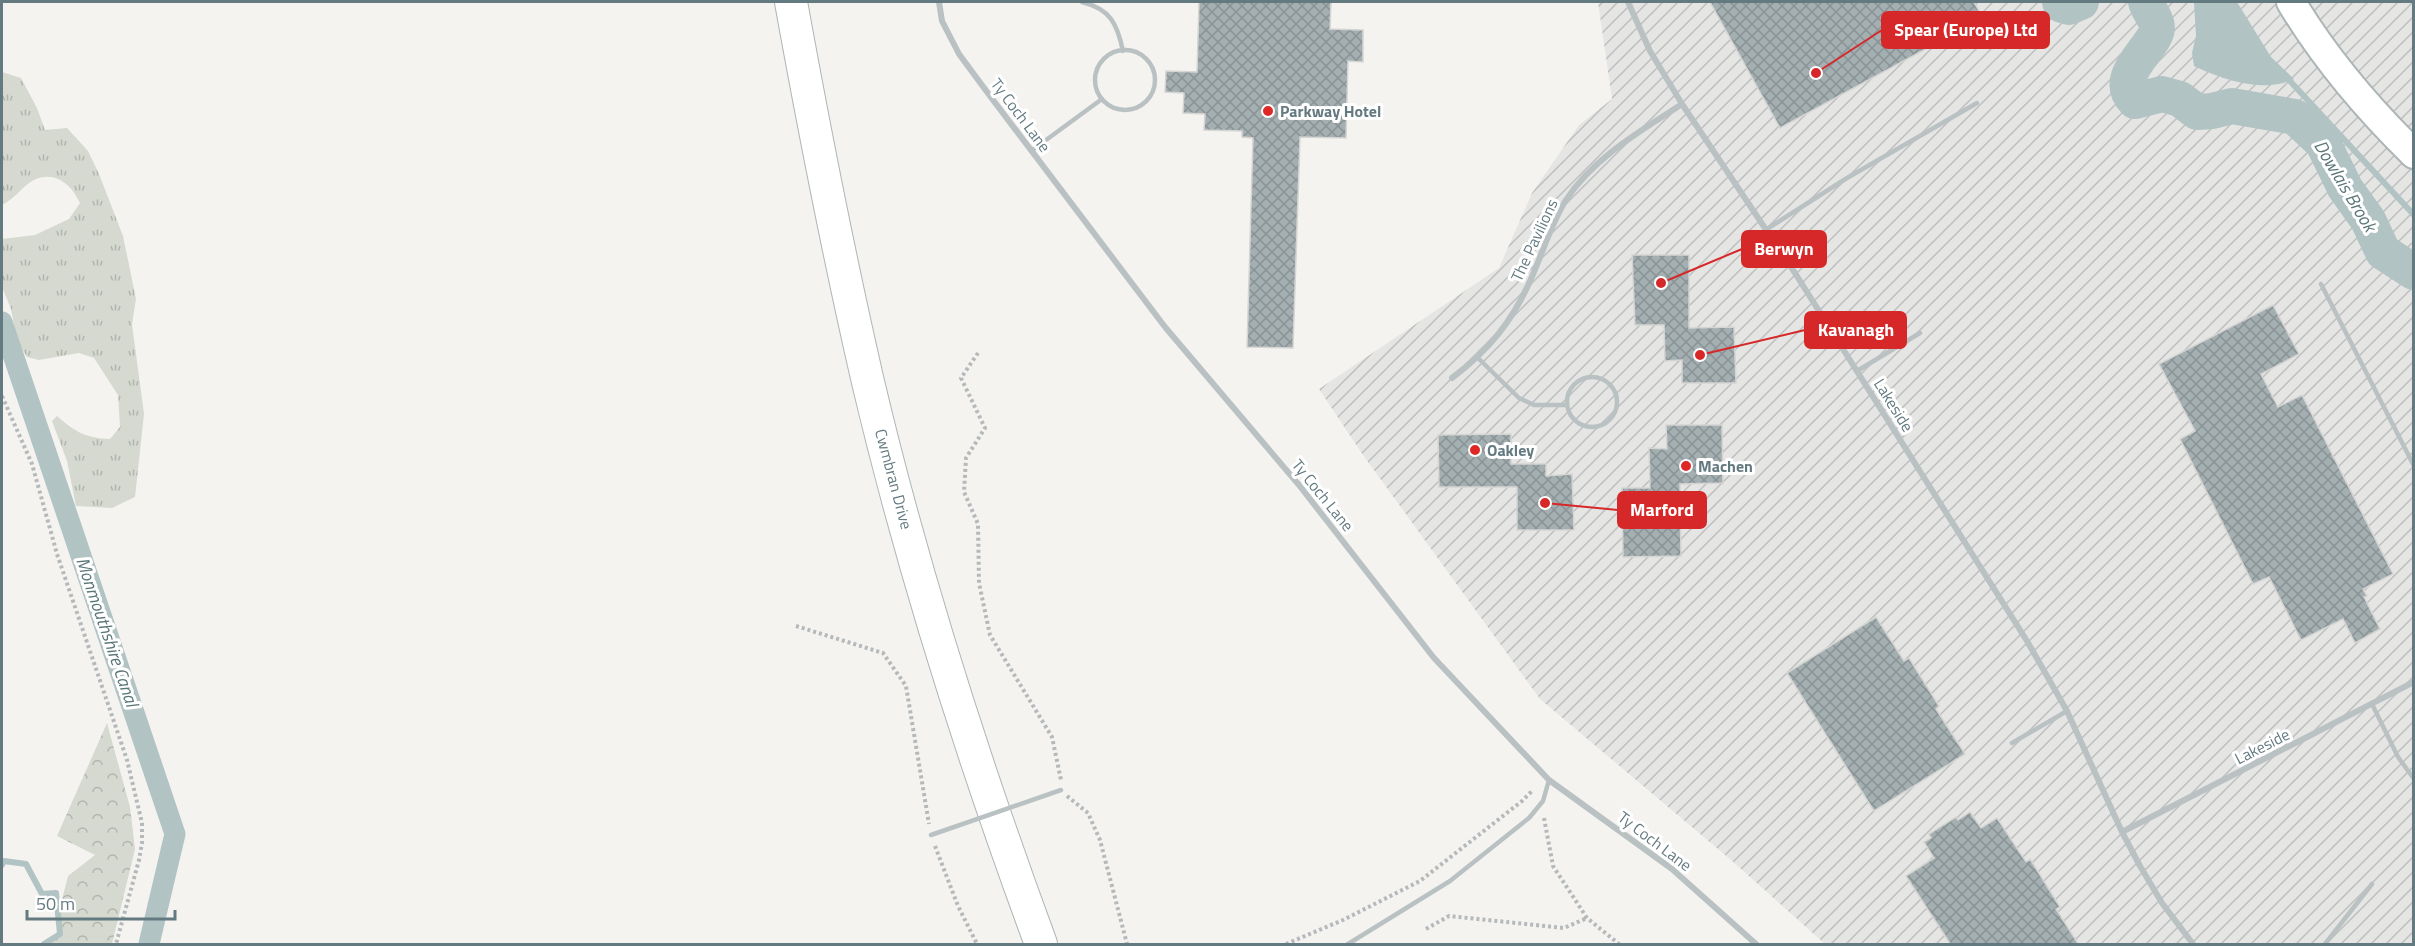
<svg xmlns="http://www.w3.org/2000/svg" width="2415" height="946" font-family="'Titillium Web',sans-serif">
<defs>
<pattern id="industrial-furrows" width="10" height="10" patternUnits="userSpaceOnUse" patternTransform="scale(1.5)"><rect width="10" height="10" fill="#e5e5e4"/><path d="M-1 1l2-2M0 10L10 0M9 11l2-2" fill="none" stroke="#bdbfbe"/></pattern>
<pattern id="grass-tufts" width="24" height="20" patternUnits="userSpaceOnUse" patternTransform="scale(1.5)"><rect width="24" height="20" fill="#d5d9d0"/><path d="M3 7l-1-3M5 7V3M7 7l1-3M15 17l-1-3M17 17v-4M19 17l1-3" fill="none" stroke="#b0b5ae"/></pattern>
<pattern id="forest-crowns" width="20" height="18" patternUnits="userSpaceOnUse" patternTransform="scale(1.5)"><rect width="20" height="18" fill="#d5d9d0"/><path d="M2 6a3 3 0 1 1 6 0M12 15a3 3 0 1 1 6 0" fill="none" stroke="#b0b5ae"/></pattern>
<pattern id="building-cross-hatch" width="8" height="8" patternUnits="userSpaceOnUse" patternTransform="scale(1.5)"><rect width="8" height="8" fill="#a4afb2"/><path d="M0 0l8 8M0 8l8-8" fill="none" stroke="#899396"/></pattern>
</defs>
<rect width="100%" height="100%" fill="#f4f3f0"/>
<path fill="url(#industrial-furrows)" d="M1598,2h815v942h-588l-94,-84 -191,-161 -177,-244 -44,-66 180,-121 33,-75 47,-68 33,-26z"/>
<path fill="url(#grass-tufts)" d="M2,72l19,6 16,30 8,22 22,-2 21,23 11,23 24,62 13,63 -4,25 12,90 -9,83 -23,11 -36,-2 -9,-45 -15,-40 5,-5c18,16 29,22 53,23l10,-12 -2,-32 -24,-37 -15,-5 -40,7 -12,-3 -10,-16 -6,-32 -9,-22v-48l33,-4 34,-16 11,-16c-8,-17 -23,-32 -44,-24 -12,5 -21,20 -34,26z"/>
<path fill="url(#forest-crowns)" d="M107,723l23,84 5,42 -23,95h-68l16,-10 -2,-19 10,-39 27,-21 -38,-19z"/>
<path fill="#b2c3c4" d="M2194,2h43l34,55 23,22c-30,15 -73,0 -100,-13l-2,-13 4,-17z"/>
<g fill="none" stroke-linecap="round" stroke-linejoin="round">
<path stroke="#b2c3c4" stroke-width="6" d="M2290,81l124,134
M2,865l2,-4 22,3 16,30 14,-1 4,41 -16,10"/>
<path stroke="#b2c3c4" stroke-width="21" d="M2,322l173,512 -26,110"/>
<path stroke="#b2c3c4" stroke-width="36" d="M2060,2l2,3 7,2 12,-5
M2146,2c2,8 11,17 11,26 -1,19 -47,48 -22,73l27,-7 18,5 17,13 15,-1 20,-5 63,11 28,26 22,45 23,32 15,32 31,20"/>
</g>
<path fill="url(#building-cross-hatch)" stroke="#d5d5d3" stroke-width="1.5" d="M1199,2h132l-1,27 33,1v32l-15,-1 -2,77 -46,-1 -7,211 -46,-1 6,-209 -11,-1v-6l-38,-1 1,-16 -22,-1 1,-20 -19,-1 1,-21 31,1z
M1710,2h264l9,16 -203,110z
M1632,255h57v73l45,-1 2,56h-54v-23l-17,1 -1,-36h-29z
M2273,305l26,49 -38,20 17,33 24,-12 91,179 -30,15 4,7 -3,1 16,32 -25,14 -12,-24 -42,21 -32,-63 -16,7 -73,-145 15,-8 -36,-67z
M1666,425h56l1,58 -43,1 1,72 -58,1 -1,-69h28l-1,-40 18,1z
M1511,434v30h35v12l26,-2 2,56h-57v-43h-78l-1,-52z
M1876,617l28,44 5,-3 30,48 -3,3 29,45 -91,57 -87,-138z
M1970,812l11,16 16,-10 29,44 4,-3 30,48 -4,2 23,36h-128l-45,-69 28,-18 -10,-16 7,-4 -2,-4 27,-17 2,3z"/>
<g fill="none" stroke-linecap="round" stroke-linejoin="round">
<g stroke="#adb5b7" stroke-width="32">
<path id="secondary" d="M2291,2c33,55 77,107 123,152"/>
</g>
<g stroke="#aeb5b7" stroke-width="34">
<path id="primary" d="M791,2c23,127 48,254 77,380 45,190 105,378 173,562"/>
</g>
<path stroke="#b5b9bb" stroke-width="4" stroke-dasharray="3 3" stroke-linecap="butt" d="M978,353l-17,25 24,50 -19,30 -2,34 14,32 1,59 11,52 62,102 9,43
M2,396l30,68 25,90 70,206 15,63v20l-3,17 -23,84
M796,626l87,27 23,33 23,138
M1067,796l21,17 12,27 27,104
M1544,818l9,48 34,52 32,26
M935,846l23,60 19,38
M1426,929l23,-13 115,12 23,-10
M1286,944l57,-24 77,-39 102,-80 11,-11"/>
<path stroke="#bac1c3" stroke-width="4.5" d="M1082,2c28,7 35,21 41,49
M1095 80a30 30 0 1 1 60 0a30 30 0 1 1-60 0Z
M1031,151l71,-52
M1767,229l80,-51 130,-75
M2321,284l93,182
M1478,358l41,40 15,7h33
M1857,371l63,-38
M1567 402a25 25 0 1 1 50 0a25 25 0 1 1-50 0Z
M2372,704l26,53 16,22
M2012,743l55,-32
M1348,944l102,-63 79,-63 14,-17 6,-21
M2325,944l47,-60"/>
<path stroke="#bac1c3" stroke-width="6" d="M939,2l3,19 17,33 31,42 175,231 134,158 135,173 115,122 123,89 84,75
M1628,2l22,49 32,53 113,169 232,368 40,70 55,121 18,34 22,37 31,41
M1452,378c37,-28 60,-56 79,-99 12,-27 20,-55 35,-79 28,-43 75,-69 116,-96
M2122,832l292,-150"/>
<use href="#secondary" stroke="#fff" stroke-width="28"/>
<use href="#primary" stroke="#fff" stroke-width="32"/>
<path stroke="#bac1c3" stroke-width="4.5" d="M931,835l130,-45"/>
</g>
<g fill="#de2826" stroke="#fff" stroke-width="2">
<circle cx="1268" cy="111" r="6"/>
<circle cx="1475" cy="450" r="6"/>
<circle cx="1686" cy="466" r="6"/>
</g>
<g text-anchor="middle" stroke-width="6" stroke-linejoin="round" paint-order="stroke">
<g font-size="16" font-weight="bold" fill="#647a81" stroke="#fff" text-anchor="start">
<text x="1280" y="117">Parkway Hotel</text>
<text x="1487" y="456">Oakley</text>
<text x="1698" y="472">Machen</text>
</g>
<g font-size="16" fill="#647a81" stroke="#fff">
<text transform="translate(1021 115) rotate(53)" y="6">Ty Coch Lane</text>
<text transform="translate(1534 240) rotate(-65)" y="6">The Pavilions</text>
<text transform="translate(1894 405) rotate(58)" y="6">Lakeside</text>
<text transform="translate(894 479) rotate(75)" y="6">Cwmbran Drive</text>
<text transform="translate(1323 495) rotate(51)" y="6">Ty Coch Lane</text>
<text transform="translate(2262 746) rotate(-27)" y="6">Lakeside</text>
<text transform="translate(1655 841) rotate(37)" y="6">Ty Coch Lane</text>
</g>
<g font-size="18" font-style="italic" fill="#5a7677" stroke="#fff">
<text transform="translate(2345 186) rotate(59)" y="6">Dowlais Brook</text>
<text transform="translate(107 632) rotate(71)" y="6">Monmouthshire Canal</text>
</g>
</g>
<path fill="none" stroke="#d62828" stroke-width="2" d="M1816 73L1882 30M1661 283L1742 249M1700 355L1805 330M1545 503L1618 510"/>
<g fill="#d62828" stroke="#fff" stroke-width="2">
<circle cx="1816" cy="73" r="6"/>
<circle cx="1661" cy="283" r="6"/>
<circle cx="1700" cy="355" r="6"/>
<circle cx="1545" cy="503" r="6"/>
</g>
<g fill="#d62828" stroke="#d62828" stroke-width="2">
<rect x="1882" y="12" width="167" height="36" rx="6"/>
<rect x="1742" y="231" width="84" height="36" rx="6"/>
<rect x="1805" y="312" width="101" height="36" rx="6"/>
<rect x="1618" y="492" width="88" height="36" rx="6"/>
</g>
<g font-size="18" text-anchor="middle" font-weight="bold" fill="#fff">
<text x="1966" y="36">Spear (Europe) Ltd</text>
<text x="1784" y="255">Berwyn</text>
<text x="1856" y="336">Kavanagh</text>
<text x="1662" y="516">Marford</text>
</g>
<rect width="2415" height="946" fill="none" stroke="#647a81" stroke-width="6"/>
<path d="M27 910v9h148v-9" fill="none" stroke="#647a81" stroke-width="3"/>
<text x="36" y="910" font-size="18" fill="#647a81" stroke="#ffffff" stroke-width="4.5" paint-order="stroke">50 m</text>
</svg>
